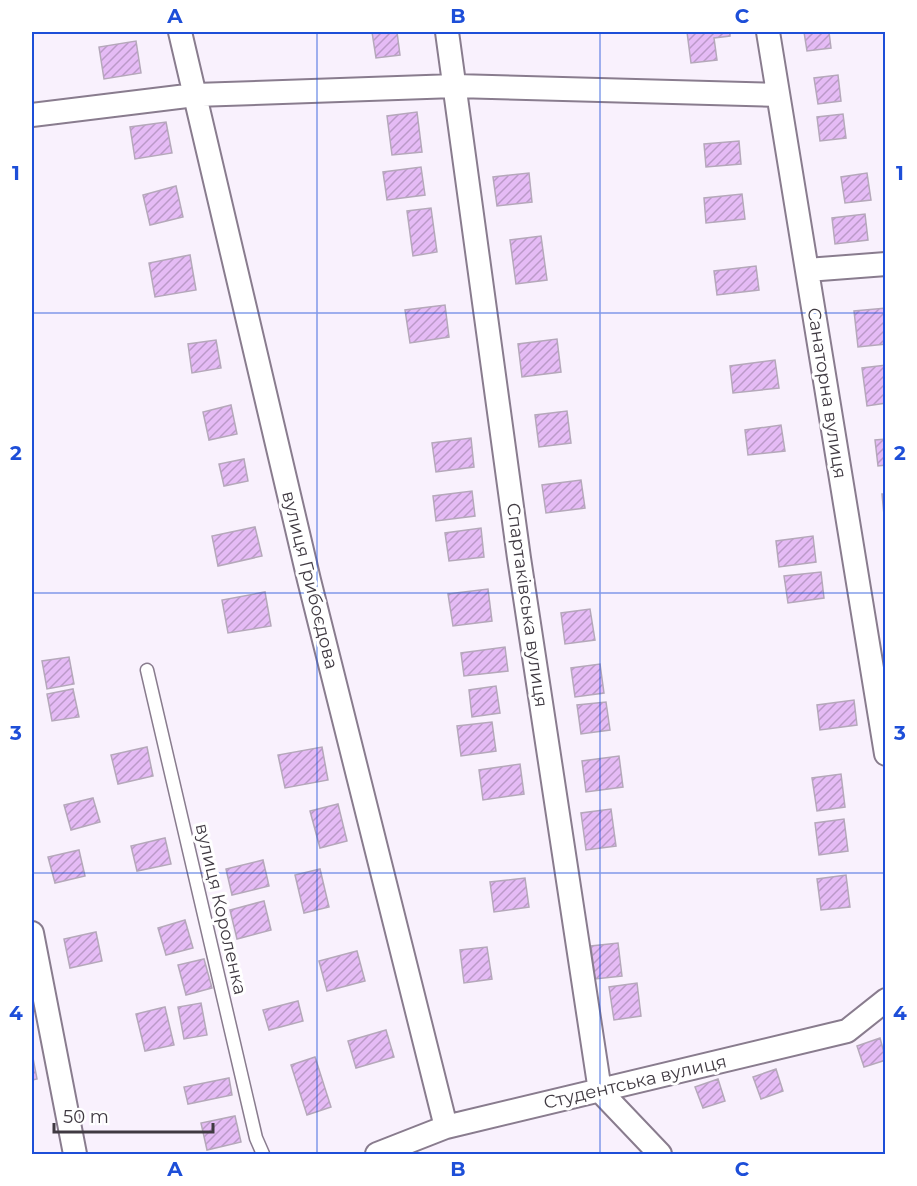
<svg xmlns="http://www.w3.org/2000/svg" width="917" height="1186" font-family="Montserrat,sans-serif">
<defs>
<pattern id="building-hatch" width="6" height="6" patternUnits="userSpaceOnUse" patternTransform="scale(1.5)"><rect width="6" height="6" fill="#e5bbf5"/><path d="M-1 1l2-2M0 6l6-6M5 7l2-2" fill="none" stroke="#bb99c8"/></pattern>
</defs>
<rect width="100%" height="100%" fill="#f9f1fd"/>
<path fill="url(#building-hatch)" stroke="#b5a8ba" stroke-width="1.5" d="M372,32h25l3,23 -24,3z
M687,32h43v4l-16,2 3,22 -26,3z
M804,32h25l2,16 -24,3z
M136,41l5,32 -37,6 -5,-32z
M838,75l3,26 -23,3 -4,-26z
M417,112l5,40 -30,3 -5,-39z
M843,114l3,24 -26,3 -3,-24z
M166,122l6,31 -37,6 -5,-32z
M739,141l2,23 -35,3 -2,-23z
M421,167l4,28 -38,5 -4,-28z
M529,173l3,29 -35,4 -4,-29z
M867,173l4,27 -26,3 -4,-26z
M176,186l7,31 -33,8 -7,-30z
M742,194l3,25 -39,4 -2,-25z
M431,208l6,44 -24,4 -6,-45z
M865,214l3,26 -33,4 -3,-26z
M541,236l6,44 -31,4 -6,-44z
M190,255l6,35 -41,7 -6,-34z
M756,266l3,24 -42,5 -3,-24z
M445,305l4,32 -39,6 -5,-33z
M886,308v36l-28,3 -4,-36z
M557,339l4,33 -39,5 -4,-33z
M216,340l5,28 -29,5 -4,-29z
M775,360l4,28 -46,5 -3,-27z
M886,365v38l-19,3 -5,-38z
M231,405l6,29 -28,6 -6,-28z
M567,411l4,32 -32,4 -4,-32z
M781,425l4,26 -37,4 -3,-25z
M471,438l3,29 -38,5 -4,-29z
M886,439v26l-8,1 -3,-26z
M244,459l4,22 -24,5 -5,-22z
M581,480l4,28 -39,5 -4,-28z
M472,491l3,25 -39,5 -3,-25z
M882,494h4v21h-2z
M255,527l7,29 -44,10 -6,-30z
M481,528l3,29 -35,4 -4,-28z
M813,536l3,26 -37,5 -3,-26z
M821,572l3,26 -36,5 -4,-27z
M488,589l4,32 -39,5 -5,-32z
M265,592l6,34 -43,7 -6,-33z
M590,609l5,31 -30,4 -4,-31z
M505,647l3,24 -44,5 -3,-23z
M69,657l5,27 -27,5 -5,-28z
M600,664l4,29 -29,4 -4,-29z
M496,686l4,27 -28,4 -3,-27z
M73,689l6,28 -27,4 -5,-27z
M854,700l3,25 -37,5 -3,-25z
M606,702l4,28 -29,4 -4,-29z
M492,722l4,29 -35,5 -4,-30z
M147,747l6,29 -35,8 -7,-29z
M322,747l6,33 -43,8 -7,-33z
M619,756l4,31 -37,5 -4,-31z
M520,764l4,30 -41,6 -4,-30z
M841,774l4,33 -28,4 -5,-33z
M93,798l7,24 -29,8 -7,-25z
M338,804l9,37 -27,7 -10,-37z
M611,809l5,37 -30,4 -5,-37z
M844,819l4,32 -29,4 -4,-32z
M165,838l6,26 -34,7 -6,-25z
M79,850l6,26 -30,7 -7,-26z
M263,860l6,26 -37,9 -6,-26z
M320,869l9,38 -25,6 -9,-38z
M846,875l4,32 -29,3 -4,-31z
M525,878l4,29 -35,5 -4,-30z
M264,901l7,29 -34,9 -7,-29z
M185,920l8,28 -27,7 -8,-27z
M96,932l6,29 -32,7 -6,-29z
M618,943l4,33 -27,3 -4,-33z
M487,947l5,32 -28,4 -4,-33z
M357,951l8,30 -38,10 -8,-30z
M204,959l8,29 -26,7 -8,-30z
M637,983l4,33 -27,4 -5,-33z
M298,1001l5,20 -34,9 -6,-20z
M201,1003l6,32 -23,4 -6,-32z
M165,1007l9,38 -29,6 -9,-37z
M386,1030l8,27 -38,11 -8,-27z
M880,1038l6,22 -22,7 -7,-21z
M32,1053l5,26 -5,1z
M315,1057l16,50 -24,8 -16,-50z
M776,1069l7,22 -22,8 -8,-22z
M229,1078l3,17 -44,9 -4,-17z
M718,1079l7,22 -22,7 -8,-21z
M235,1116l6,26 -34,8 -6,-27z"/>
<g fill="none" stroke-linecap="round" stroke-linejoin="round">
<g stroke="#897c8e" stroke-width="15">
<path id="service" d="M147,670l109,468 7,16"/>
</g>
<g stroke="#897c8e" stroke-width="26">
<path id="minor" d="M180,32l129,548 137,547
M447,32l72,526 81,533 60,63
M768,32l118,722
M32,115l163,-20 260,-9 323,9
M807,270l79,-6
M32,933l43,221
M377,1154l69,-27 401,-96 39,-31"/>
</g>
<use href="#service" stroke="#fff" stroke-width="12"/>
<use href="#minor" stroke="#fff" stroke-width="22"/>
</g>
<path fill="none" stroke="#1d4ed8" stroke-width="1.5" stroke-opacity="0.55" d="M317,32v1122M600,32v1122M32,313h854M32,593h854M32,873h854"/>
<g text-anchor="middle" stroke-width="6" stroke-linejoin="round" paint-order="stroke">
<g font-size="18" fill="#403a42" stroke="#fff">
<text transform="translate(827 393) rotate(81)" y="6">Санаторна вулиця</text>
<text transform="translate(310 580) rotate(76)" y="6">вулиця Грибоєдова</text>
<text transform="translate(527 605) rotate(82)" y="6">Спартаківська вулиця</text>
<text transform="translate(221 909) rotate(77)" y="6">вулиця Короленка</text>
<text transform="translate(635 1082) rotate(-13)" y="6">Студентська вулиця</text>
</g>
</g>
<rect width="917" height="1186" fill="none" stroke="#ffffff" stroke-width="66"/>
<path d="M54 1123v9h159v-9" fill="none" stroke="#403a42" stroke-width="3"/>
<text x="63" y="1123" font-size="18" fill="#403a42" stroke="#ffffff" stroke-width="4.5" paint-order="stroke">50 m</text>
<rect x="33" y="33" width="851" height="1120" fill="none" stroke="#1d4ed8" stroke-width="2"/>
<g font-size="20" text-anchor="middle" font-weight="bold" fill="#1d4ed8">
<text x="175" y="23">A</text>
<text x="458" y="23">B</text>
<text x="742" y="23">C</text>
<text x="16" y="180">1</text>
<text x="900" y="180">1</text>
<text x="16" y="460">2</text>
<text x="900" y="460">2</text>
<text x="16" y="740">3</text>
<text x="900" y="740">3</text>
<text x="16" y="1020">4</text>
<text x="900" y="1020">4</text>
<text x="175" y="1176">A</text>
<text x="458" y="1176">B</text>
<text x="742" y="1176">C</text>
</g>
</svg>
